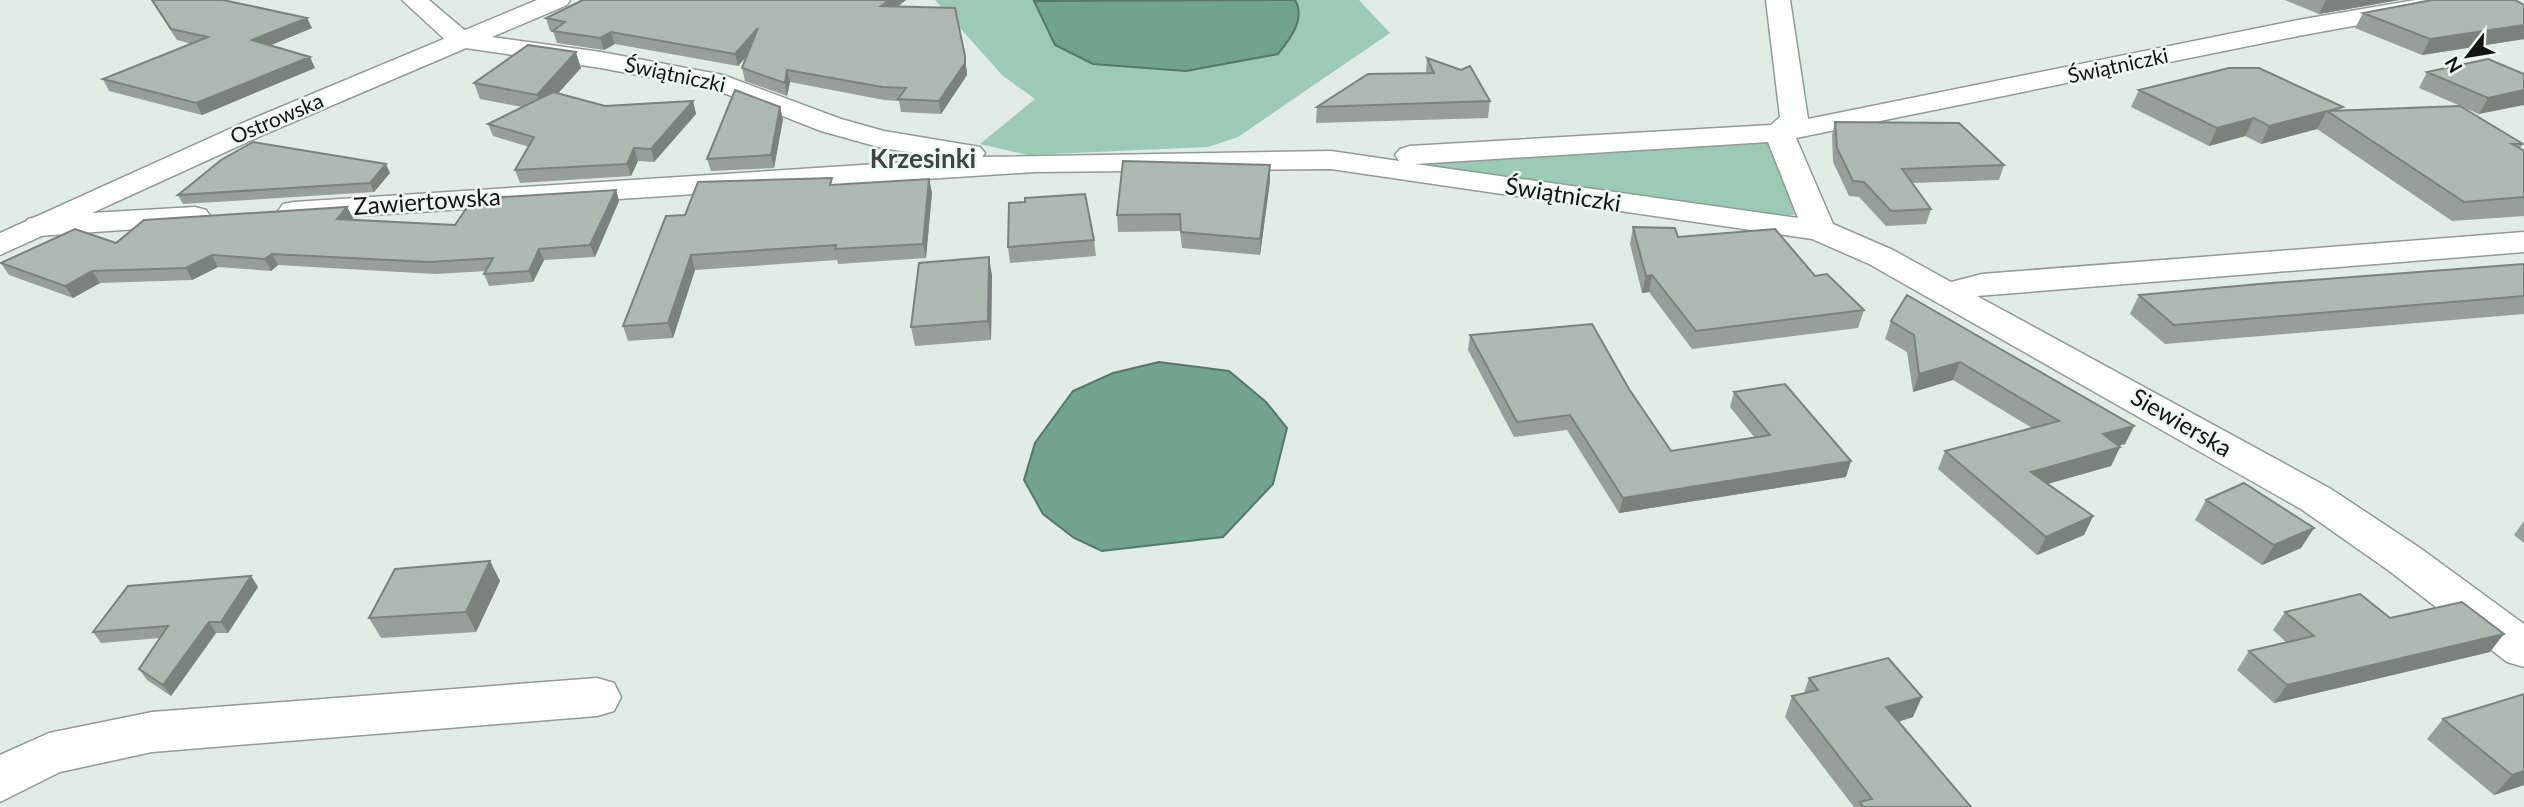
<svg xmlns="http://www.w3.org/2000/svg" width="2524" height="807" font-family="Lato,sans-serif">
<rect width="100%" height="100%" fill="#e1ece6"/>
<path fill="#9ccab4" d="M935,0h424l31,33 -152,104 -30,10 -180,8 -48,-11 55,-45 -33,-24z
M1768,141l34,71 -30,9 -380,-60z"/>
<path fill="#72a38d" stroke="#557868" stroke-width="2" d="M1295,0c11,19 -5,39 -17,54l-92,17 -93,-7 -38,-19 -21,-44z
M1159,362l70,9 37,31 21,26 -14,56 -50,53 -121,14 -28,-13 -31,-24 -19,-34 11,-37 38,-52 40,-18z"/>
<g fill="none" stroke-linecap="round" stroke-linejoin="round">
<g stroke="#909b95" stroke-width="3">
<path id="minor" d="M402,0h27l40,34 132,18 122,23 118,44 43,12 96,16 5,6 -3,4 349,-6 68,10 -4,-6 5,-6 10,-3 361,-21 9,-8 -14,-117h24l18,119 490,-99 117,-20h54l-3,5 -9,2 -159,29 -502,102 37,86 60,26 58,32 31,-8 542,-42v20l-547,44 354,193 89,59 104,76v43l-17,-5 -119,-92 -87,-61 -432,-245 -57,-25 -481,-70 -296,3 -741,48 -11,-2 -5,-7 5,-7 11,-2 660,-43 -72,-11 -61,-17 -105,-41 -115,-22 -149,-22zM1768,142l30,76 -383,-54z
M195,207l11,3 5,7 -5,7 -167,12 -11,-3 -5,-7 5,-7 11,-3z
M597,678l17,5 7,14 -7,14 -17,5 -445,36 -92,20 -60,30v-47l49,-22 103,-21z"/>
</g>
<g stroke="#909b95" stroke-width="3">
<path id="tertiary" d="M537,0h33l-3,5 -302,129 -265,121v-22l245,-111z"/>
</g>
<use href="#minor" fill="#fff" fill-rule="evenodd"/>
<use href="#tertiary" fill="#fff" fill-rule="evenodd"/>
</g>
<path fill="#969f9b" d="M151,0h72l84,18 5,10 -41,17 44,23 -113,47 -93,-24 -6,-12 89,-35 -15,-4z
M583,0h323l-8,6 69,63v6l-26,39 -40,-2 -2,-11 -15,-1 -94,-18 -3,14 -42,-15 -3,-13 5,-12 -9,10 -123,-22 -11,6 -47,-7 -4,-12h-3l-4,-13z
M2285,0h114l-80,14z
M2524,5v34l-102,16 -67,-27 8,-15z
M1427,58l63,43 -2,17 -172,5 1,-16 109,-34z
M581,68l-23,25 47,13 88,-5 3,13 -42,48 -16,-1 -7,15 -111,7 -5,-13 14,-23 -36,-11 -5,-12 34,-17 -42,-8 -6,-16z
M2427,72l97,2 -45,40 -60,-26z
M2139,90l202,20 182,34 -3,4 4,3v65l-72,5 -135,-92 -56,15 -16,-8 -36,10 -78,-39z
M783,119l-9,49 -63,3 -4,-12z
M1835,122l169,43 -5,15 -87,3 19,26 -5,15 -40,2 -27,-29 -10,-1 -16,-34 -1,-26z
M390,173l-16,19 -191,12 -5,-9z
M929,179l3,14 -6,65 -88,6 -1,-4 -142,10 -22,68 -45,3 -5,-15 62,-111 148,-30z
M1270,181l-10,74 -78,-7 -2,-17 -62,1 -1,-17z
M616,190l3,11 -24,56 -51,3 -11,22 -44,4 -5,-12 2,-3 -51,3 -157,-9 -7,6 -53,-4 -26,13 -92,3 -27,15 -64,-23 -8,-12 115,-20 231,-36 6,11 -2,2 104,5 45,-24z
M1025,202l69,38 2,16 -86,7 -2,-16z
M1633,227l45,10 137,39 49,34 -6,18 -166,21 -43,-57 -7,1 -12,-49z
M2524,264v50l-359,30 -35,-30 9,-19z
M992,275l-1,65 -76,6 -4,-19z
M1891,321l243,105 -9,18 -7,2 2,1 -9,19 -64,18 46,32 -9,19 -47,20 -99,-86 7,-18 87,-23 -79,-48 -40,12 -6,-40 -22,-13z
M1470,335l201,116 84,-13 -25,-31 4,-15 112,85 -227,36 -52,-83 -53,7 -46,-87z
M2206,500l108,28 -13,20 -39,17 -67,-45z
M2524,521v22l-10,-8z
M490,561l10,20 -24,51 -95,6 -12,-20z
M251,576l7,11 -30,46h-12l-45,63 -24,-16 -8,-11 21,-31 -59,5 -8,-11z
M2285,612l105,6 100,34 -216,51 -37,-33 12,-19 38,-8 -14,-13z
M1809,678l104,39 -15,5 73,85h-117l-69,-90 7,-21 12,-3z
M2524,694v91l-30,10 -67,-56 16,-20z"/>
<path fill="#7a827e" d="M889,0h17l-23,18 -2,-12z
M2326,0h73l-80,14z
M307,18l5,10 -55,23 -5,-11z
M2524,25v14l-102,16 8,-16z
M758,28l3,12 -23,26 -3,-12z
M611,32l4,12 -11,6 -4,-12z
M576,52l5,16 -39,43 -5,-16z
M965,56l2,19 -26,39 -2,-13z
M310,57l5,11 -113,47 -6,-12z
M787,70l3,12 -3,14 -2,-13z
M2524,90v15l-45,9 9,-16z
M693,101l3,13 -42,48 -3,-13z
M780,107l3,12 -9,49 -3,-13z
M2327,111l-10,18 -56,15 8,-18z
M2254,118l-9,18 -36,10 8,-18z
M634,148l4,13 -7,15 -4,-12z
M386,164l4,9 -16,19 -4,-9z
M1270,165v16l-10,74v-16z
M929,179l3,14 -6,65 -3,-14z
M616,190l3,11 -24,56 -5,-12z
M347,207l6,11 -11,13 -5,-12z
M539,249l5,11 -11,22 -4,-11z
M272,254l6,11 -7,6 -6,-12z
M212,255l6,12 -26,13 -6,-12z
M691,255l4,15 -22,68 -5,-15z
M989,257l3,18 -1,65 -3,-19z
M92,271l8,12 -27,15 -8,-12z
M1652,275l-3,17 -7,1 4,-17z
M1960,362l-7,18 -40,12 6,-18z
M2134,426l-9,18 -31,8 9,-18z
M2120,447l-9,19 -89,25 9,-19z
M1851,461l-5,16 -227,36 4,-15z
M2093,516l-9,19 -47,20 9,-18z
M2314,528l-13,20 -39,17 12,-20z
M490,561l10,20 -24,51 -10,-20z
M251,576l7,11 -30,46 -7,-11z
M209,622l7,11 -45,63 -8,-11z
M2504,634l-14,18 -216,51 13,-18z
M1922,697l-9,20 -36,11 9,-21z
M2524,771v14l-30,10 18,-20z"/>
<path fill="#aeb9b4" stroke="#7a827e" stroke-width="2" d="M152,0h71l84,18 -55,22 58,17 -114,46 -93,-24 105,-42 -37,-8z
M583,0h306l-8,6 74,2 10,48v7l-26,38 -41,-2 8,-11 -24,-1 -95,-17 -2,13 -43,-15 16,-40 -23,26 -124,-22 -11,6 -47,-7 12,-9 -19,-4z
M2432,0h83l9,5v20l-94,14 -67,-26z
M528,45l48,7 -39,43 -63,-12z
M1427,58l34,12 9,-4 20,35 -173,6 51,-33 66,-1z
M2488,59l36,15v16l-36,8 -61,-26z
M2229,68h30l84,39 -15,4 132,-5 63,38h-11l12,7v46l-60,5 -137,-91 -58,15 -15,-8 -37,10 -78,-38z
M735,90l45,17 -9,48 -64,4z
M553,92l52,14 88,-5 -42,48 -17,-1 -7,16 -112,6 19,-33 -46,-13z
M1835,122l124,1 45,42 -102,4 29,40 -40,2 -27,-29 -11,-1 -16,-33z
M253,142l133,22 -16,19 -192,12 43,-35z
M1123,161l147,4 -10,74 -79,-7 -1,-18 -63,1z
M832,178l-2,7 99,-6 -6,65 -88,5 1,-4 -145,10 -23,68 -45,3 43,-110 19,-1 13,-33z
M616,190l-26,55 -51,4 -10,22 -45,3 9,-16 -64,4 -157,-8 -7,5 -53,-4 -26,13 -94,3 -27,15 -64,-23 74,-34 41,14 28,-23 203,-13 -10,12 118,6 15,-22 30,-2 2,-4z
M1085,194l9,46 -86,7 1,-44 16,-1v-4z
M1633,227l42,1 3,9 97,-8 40,47 12,-2 37,36 -168,21 -44,-56 -6,1z
M989,257l-1,64 -77,6 8,-64z
M2524,264v32l-350,29 -35,-30 120,-11z
M1907,295l227,131 -31,8 17,13 -89,25 62,44 -47,21 -101,-86 114,-30 -99,-59 -41,12 -5,-39 -23,-14z
M1592,324l37,65 42,62 99,-16 -36,-43 51,-8 66,77 -228,37 -53,-83 -53,7 -47,-87z
M2244,483l70,45 -40,17 -68,-45z
M490,561l-24,51 -97,6 26,-49z
M251,576l-30,46h-12l-46,63 -24,-16 29,-43 -75,6 35,-46z
M2360,594l30,24 72,-16 42,32 -217,51 -38,-34 65,-15 -29,-24z
M1888,658l34,39 -36,10 85,100h-108l-3,-5 12,-3 -80,-103 26,-6 -9,-12z
M2524,694v77l-12,4 -69,-56z"/>
<g text-anchor="middle" stroke-width="5" stroke-linejoin="round" paint-order="stroke">
<g font-size="21" fill="#111513" stroke="#eef9f3">
<text transform="translate(2118 66) rotate(-12)" y="7">Świątniczki</text>
<text transform="translate(675 75) rotate(12)" y="7">Świątniczki</text>
<text transform="translate(277 119) rotate(-23)" y="7">Ostrowska</text>
</g>
<g font-size="24" fill="#111513" stroke="#eef9f3">
<text transform="translate(1563 195) rotate(9)" y="8">Świątniczki</text>
<text transform="translate(427 202) rotate(-4)" y="8">Zawiertowska</text>
<text transform="translate(2181 423) rotate(30)" y="8">Siewierska</text>
</g>
<g font-size="26" font-weight="bold" fill="#3d4641" stroke="#eef9f3">
<text x="923" y="168">Krzesinki</text>
</g>
</g>
<g transform="translate(2468 56) rotate(239)" stroke="#eef9f3" stroke-width="5" paint-order="stroke">
<path d="M0-5L12 26L0 18L-12 26Z" fill="#111513"/>
<text y="-10" font-size="19" font-weight="bold" text-anchor="middle" fill="#111513">N</text>
</g>
</svg>
